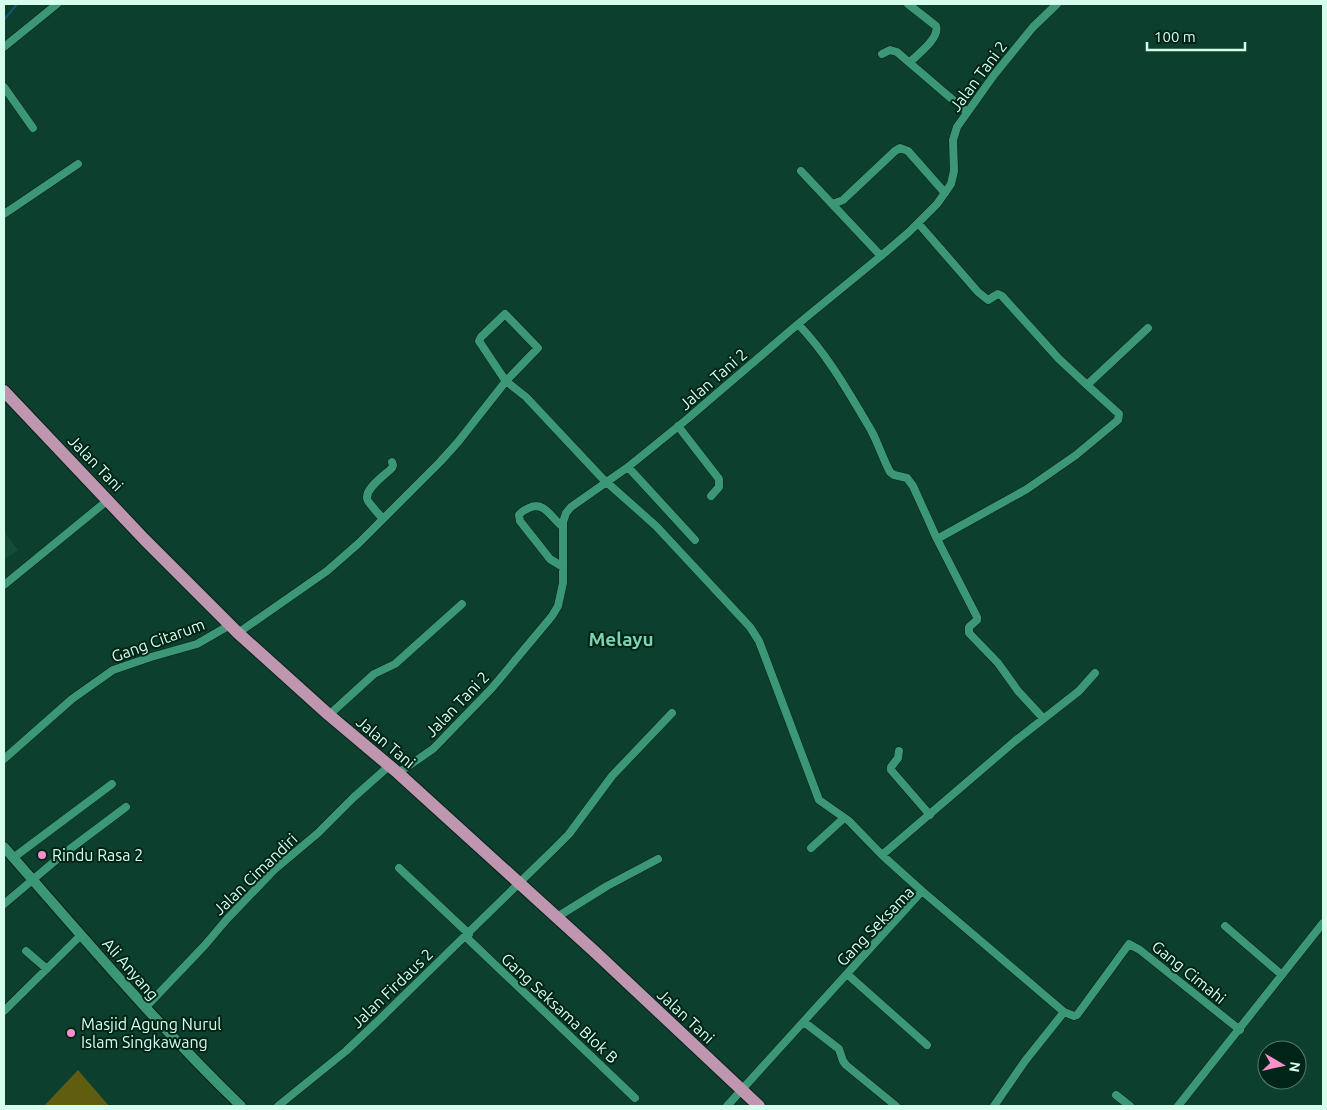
<svg xmlns="http://www.w3.org/2000/svg" width="1327" height="1110" font-family="Ubuntu,sans-serif">
<rect width="100%" height="100%" fill="#0c3f2e"/>
<path fill="#134c39" d="M4,532l14,18 -14,10z"/>
<path fill="#605c10" d="M78,1070l31,36h-65z"/>
<g fill="none" stroke-linecap="round" stroke-linejoin="round">
<path stroke="#12586f" stroke-width="2" d="M4,20l13,-16"/>
<g stroke="#062318" stroke-width="9">
<path id="minor" d="M908,4l28,22c4,12 -18,28 -26,36
M4,47l53,-43
M882,54l8,-4 7,2 70,60
M4,87l29,41
M801,171l80,85
M833,204l10,-4 52,-49 5,-3 8,3 37,42
M4,214l74,-50
M918,223l60,69 10,8 10,-6 4,2 57,63 28,26 61,-57
M798,324c30,31 51,69 73,106 7,13 12,29 19,42l4,3 13,3 6,8 24,53 40,78v3l-8,7v6l29,30 20,28 25,27
M678,426l41,53v8l-8,9
M628,467l67,73
M383,519c-5,-6 -11,-12 -15,-18 -6,-11 17,-26 24,-33l1,-3 -1,-3
M563,527c-11,-8 -19,-27 -34,-19 -5,2 -7,3 -10,7l1,6 30,38 13,8
M937,539l90,-50 49,-34 42,-35 1,-6 -32,-29
M4,585l104,-85
M238,633l89,-62 32,-28 81,-81 18,-20 48,-61 32,-33 -33,-34 -24,23 -2,4 24,36 3,4 20,16 76,81 54,48 94,101 9,14 60,159 30,21 33,34 133,-114 64,-50 16,-18
M329,715l45,-41 21,-10 67,-60
M899,751l-1,7 -7,9v3l39,45
M4,759l68,-60 41,-29 38,-13 46,-13 33,-19
M398,773l35,-24 59,-61 60,-72 6,-10 5,-23v-61l3,-9 5,-6 57,-40 58,-47 112,-96 83,-68 28,-24 28,-28 14,-20 3,-13 -1,-31 4,-13 37,-52 39,-48 24,-23
M811,848l33,-30
M882,855l40,36
M13,858l99,-74
M399,868l70,66
M4,904l58,-49 64,-48
M557,917l50,-31 51,-27
M1225,926l57,49
M466,937l169,161
M26,951l21,18
M847,974l80,71
M145,1008l60,-63 22,-26 47,-49 44,-37 35,-35 36,-32
M4,1011l77,-76
M804,1022l35,27 4,12 3,4 50,41
M1116,1095l14,11
M278,1106l68,-55 36,-34 172,-168 15,-15 43,-58 60,-63
M727,1106l195,-215 142,121
M994,1106l31,-45 39,-49 10,4 3,-1 52,-71 11,6 100,80
M1178,1106l145,-183"/>
</g>
<g stroke="#062318" stroke-width="12">
<path id="tertiary" d="M4,847c77,88 153,178 237,259"/>
</g>
<g stroke="#062318" stroke-width="14">
<path id="trunk" d="M4,391l140,148 94,94 91,82 69,58 197,179 164,154"/>
</g>
<use href="#minor" stroke="#3c9776" stroke-width="8"/>
<use href="#tertiary" stroke="#3c9776" stroke-width="10"/>
<use href="#trunk" stroke="#bf96b0" stroke-width="12"/>
</g>
<g fill="#f990ca" stroke="#002417" stroke-width="2">
<circle cx="42" cy="855" r="5"/>
<circle cx="71" cy="1033" r="5"/>
</g>
<g text-anchor="middle" stroke-width="4" stroke-linejoin="round" paint-order="stroke">
<g font-size="16" fill="#d5ffec" stroke="#002417">
<text transform="translate(978 76) rotate(-53)" y="6">Jalan Tani 2</text>
<text transform="translate(713 379) rotate(-41)" y="6">Jalan Tani 2</text>
<text transform="translate(96 463) rotate(46)" y="6">Jalan Tani</text>
<text transform="translate(158 640) rotate(-20)" y="6">Gang Citarum</text>
<text transform="translate(457 704) rotate(-46)" y="6">Jalan Tani 2</text>
<text transform="translate(386 742) rotate(40)" y="6">Jalan Tani</text>
<text transform="translate(255 874) rotate(-44)" y="6">Jalan Cimandiri</text>
<text transform="translate(875 926) rotate(-46)" y="6">Gang Seksama</text>
<text transform="translate(131 969) rotate(49)" y="6">Ali Anyang</text>
<text transform="translate(1189 972) rotate(39)" y="6">Gang Cimahi</text>
<text transform="translate(392 988) rotate(-44)" y="6">Jalan Firdaus 2</text>
<text transform="translate(560 1008) rotate(43)" y="6">Gang Seksama Blok B</text>
<text transform="translate(686 1016) rotate(43)" y="6">Jalan Tani</text>
</g>
<g font-size="16" fill="#d5ffec" stroke="#002417" text-anchor="start">
<text x="52" y="861">Rindu Rasa 2</text>
<text x="81" y="1030">Masjid Agung Nurul<tspan x="81" dy="18">Islam Singkawang</tspan></text>
</g>
<g font-size="19" font-weight="bold" fill="#7bd4b0" stroke="#002417">
<text x="621" y="646">Melayu</text>
</g>
</g>
<rect width="1327" height="1110" fill="none" stroke="#d5ffec" stroke-width="10"/>
<g transform="translate(1282 1065) rotate(99)"><circle r="24" fill="#002417" stroke="#557c6c"/>
<path d="M0-4L9 19L0 12L-9 19Z" fill="#f990ca"/>
<text y="-8" font-size="14" font-weight="bold" text-anchor="middle" fill="#d5ffec">N</text>
</g>
<path d="M1147 42v8h98v-8" fill="none" stroke="#d5ffec" stroke-width="2.5"/>
<text x="1154" y="42" font-size="15" fill="#d5ffec" stroke="#002417" stroke-width="4" paint-order="stroke">100 m</text>
</svg>
